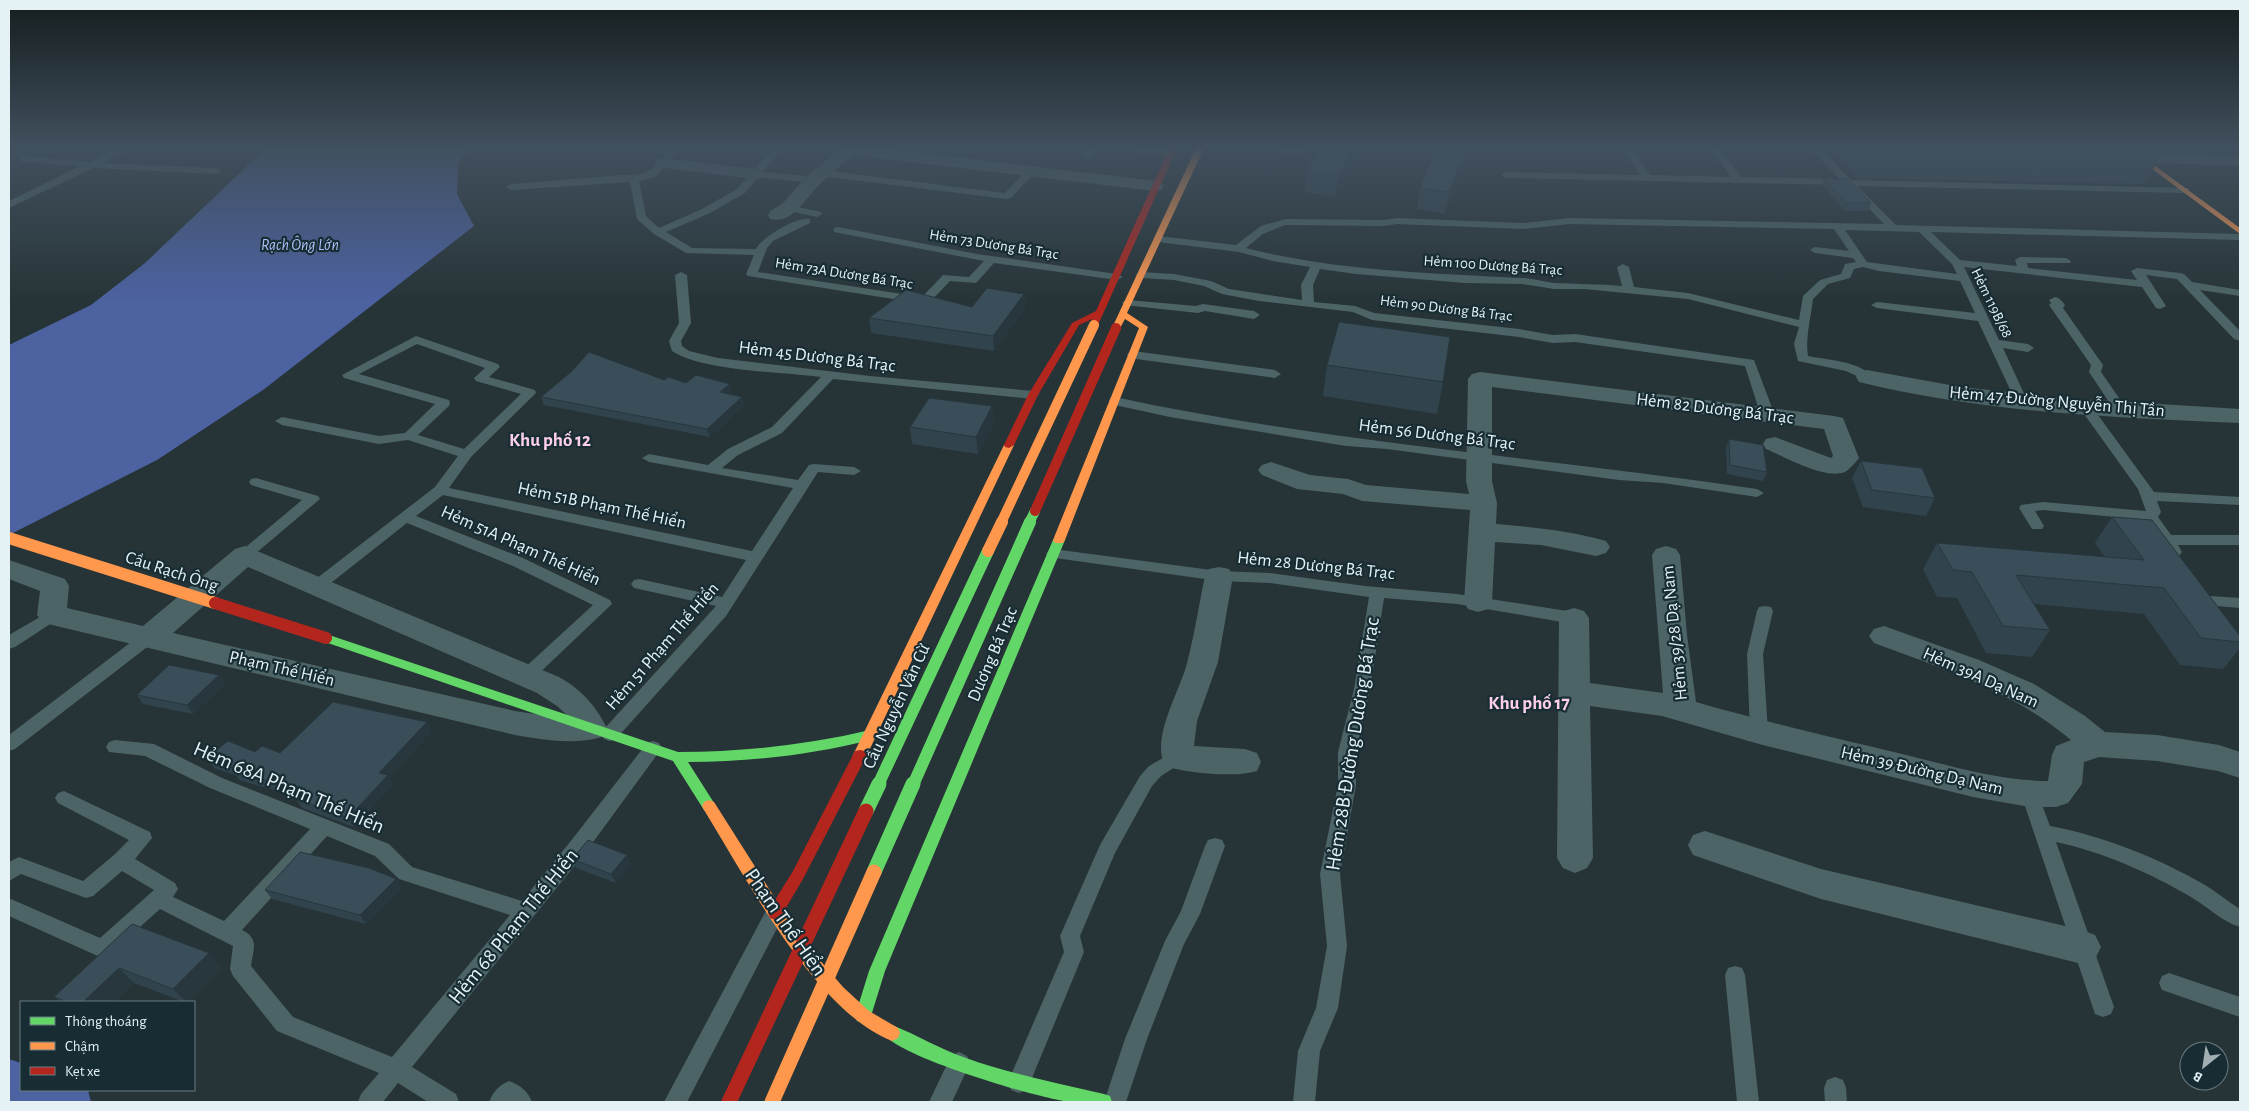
<svg xmlns="http://www.w3.org/2000/svg" width="2249" height="1111" font-family="'Alegreya Sans',sans-serif">
<rect width="100%" height="100%" fill="#273437"/>
<path fill="#4c62a1" d="M268,146h203l-13,17 -1,31 17,32 -211,164 -106,70 -148,75v-190l82,-40 54,-42z
M9,1059l12,4v27h67l3,12h-82z"/>
<g fill="none" stroke-linecap="round" stroke-linejoin="round">
<path fill="#4c6465" fill-rule="evenodd" d="M123,146h11l-31,17 114,5 5,3 -5,3 -124,-6 -84,40v-7l71,-35 -71,-5v-6l81,7z
M673,146h10l-28,31 -16,4 7,35 13,12 43,-19 35,-20 37,-42 3,-1 5,3 -19,23 50,5 5,3 -5,3 -55,-6 -13,16 -35,20 -44,19 26,16 64,1c6,-12 41,-33 54,-30v4l-37,18 -6,7 -9,24 164,25 21,-22 26,2 15,-16 -150,-29v-4l4,-1 139,27 140,20 6,3 -6,3 -123,-17 -18,20 -26,-2 -21,22 -4,1 -177,-28 -2,-2 8,-19 -68,-2 -32,-19 -17,-15 -7,-37 -119,8 -5,-3 5,-3 110,-9c31,2 33,-9 52,-29z
M1091,146h9l-9,12h-6l-2,-2z
M1106,146h25l39,4 5,3 -5,3 -59,-7z
M1238,146c13,-2 58,-3 68,5l-5,3 -58,-5z
M1622,146h9l19,29 81,2 -22,-31h9l23,31 99,2 -32,-33h10l33,34 338,8v4l-4,1 -328,-7 39,39 344,9v6l-309,-8 29,28 57,6 -2,-6 5,-3 46,1 5,3 -1,2h-43l1,5 109,12 -6,-9 6,-3 43,5 4,1 8,8 48,8v6l-40,-6 40,41v10l-6,-2 -57,-60 -31,-4 20,31 -6,3 -4,-1 -14,-21 -178,-20 35,73 29,4 6,4 -6,4 -25,-4 24,52 -6,4 -6,-4 -37,-79 -101,-13 -6,-3 6,-3 98,11 -15,-32 -81,-10 -16,-4 -9,2 -4,9 -22,6 -15,15c-2,18 -8,40 -5,57 20,4 51,5 65,21l-6,4 -21,-10 -48,-10 -4,-17 5,-17 -111,-28 -104,-10h-30l-31,-5 -58,-1 -109,-9 -36,-5 -7,16 1,17 41,4 19,7 145,16 34,6 22,-1 179,26 20,53 -7,4 -7,-4 -15,-47 -170,-24 -22,1 -34,-6 -147,-17 -19,-8 -94,-11 -37,-7 -18,-8 -30,-6 -33,-2 -6,-3 6,-3 33,2 37,7 18,8 73,11 -1,-15 9,-18 -37,-6 -34,-9 -81,-10 -5,-3 5,-3 78,9 25,-19 24,-7 99,1 13,-2 126,5 46,-5 315,6 -38,-39 -340,-7 -5,-3 5,-3 134,3zM1397,224l126,5 46,-5 265,5 15,22 -34,-4 -5,3 5,3 38,5 3,4 -11,2 -4,10 -21,6 -17,16 -4,24 -111,-27 -54,-6 -5,-20 -6,-3 -6,3 5,19c-22,-2 -45,-2 -68,-3 -11,-1 -22,-5 -33,-5 -92,-5 -185,-7 -275,-30l17,-14 22,-9 99,1zM1845,230l74,2 33,32 5,10 -90,-12z
M1031,168l3,1v4l-23,25 -4,1 -185,-23 -5,-3 5,-3 183,23 23,-24z
M789,205l32,7 1,2 -5,3 -32,-7 -1,-2z
M681,272l6,3 4,48 -10,18 1,5 7,5 29,7 152,18 163,15 6,4 -6,4 -200,-20 -51,54 -44,22 -16,13 76,12 11,-15 5,-1 40,3 7,4 -7,4 -36,-3 -92,144 -110,123 -6,2 -6,-2 -3,-5 3,-5 112,-123 -82,-18 -3,-4 3,-4 5,-1 83,18 24,-37 -303,-65 -27,21 107,42 87,42 2,4 -80,76 -6,2 -6,-2 -2,-4 2,-4 73,-67 -80,-39 -106,-43 -85,67h-10l-3,-4 3,-4 123,-95 23,-31 -50,-16 -29,4 -97,-19 -7,-4 7,-4 97,19 26,-3 30,-29 -91,-26 -2,-3 74,-39 82,28 2,3 -11,10 46,13 1,3 -65,64 -22,31 303,63 41,-63 -144,-26 -7,-4 7,-4 59,11 20,-16 44,-22 49,-50c-39,-5 -119,-6 -149,-26l-3,-10 10,-18 -4,-48zM417,344l68,24 -11,10 2,3 45,13 -57,55 -46,-14 31,-29 1,-3 -1,-3 -90,-26z
M2055,297c5,1 7,4 10,8l-2,3 40,57 -2,7 25,36 -1,3h-10l-26,-39 2,-7 -42,-60 2,-2 -2,-3z
M1128,300l68,6 7,-2 51,7 6,4 -6,4 -49,-8 -7,2 -74,-8 -2,-2 2,-2z
M1133,351l142,19 6,4 -6,4 -146,-20 -2,-3 2,-3z
M1115,397c212,46 428,60 642,92l7,4 -7,4 -94,-14 -44,-3 -232,-31 -41,-3 -176,-29 -60,-13 -1,-3 1,-3z
M2085,403l5,1 64,88 86,5v8l-83,-4 4,11 -3,5 13,18h69v10h-62l4,7 -2,3h-10l-24,-35 -103,-10 -8,1 9,15 -2,3h-10l-13,-21 2,-3 22,-3 103,9 -8,-22 -59,-82z
M256,478l62,18 2,3 -70,59h-10l-2,-3 2,-3 62,-52 -51,-15 -2,-3 2,-3z
M1053,549l166,22 51,2 95,13 92,8 117,18 6,2 2,4 -2,4 -6,2 -117,-20 -73,-6 -14,91 -14,63v33l-16,89 7,72 -9,62 -18,43 -5,51h-22l5,-51 18,-43 11,-62 -7,-72 18,-89v-33l16,-63 15,-92 -99,-14 -51,-2 -171,-24 -2,-3 2,-3z
M2210,596l30,2v10l-36,-3 -2,-4 2,-4z
M1765,606l6,1 2,4 -10,43 5,78 -3,5 -6,2 -6,-2 -3,-5 -3,-78 10,-43 2,-4z
M52,610l6,1 2,4 -2,4 -43,28 -6,2v-14z
M149,631l6,2 2,4 -2,4 -140,108 -6,2v-16l134,-102z
M115,740l39,4 68,34 167,66 23,23 110,34 52,-64 73,-94 6,-2 6,2 3,5 -74,101 -176,218 44,27 3,8h-31l-30,-19 -15,19h-25l3,-8 18,-21 -102,-42 -44,-55 -3,-7 3,-23 -73,-37 -51,46 -7,3 -93,-42v-16l2,-1 89,39 54,-48 -32,-19 -29,25 -7,2 -65,-24 -12,7v-19l10,-5 64,24 31,-26 15,-15 -71,-37 -3,-5 3,-5 6,-2 86,41 2,6 -17,21 40,24 3,6 -5,8 51,24 86,-92 -100,-41 -65,-32 -36,-4 -3,-5 3,-5zM327,836l48,20 24,23 111,36 -118,142 -99,-40 -42,-51c2,-17 9,-27 -9,-36z
M1177,750l6,2 3,5 -3,5 -22,14 -9,10 -37,67 -35,83 4,16 -57,138 -8,3 -8,-3 -3,-8 56,-130 -4,-16 40,-91 40,-69 9,-10z
M2030,787l6,2 14,37c54,10 108,32 155,59 12,7 23,17 35,24v18c-19,-6 -32,-20 -49,-30 -41,-24 -88,-45 -135,-55l58,165 -3,7 -8,3 -8,-3 -74,-220 3,-5z
M1215,838l7,2 3,6 -25,68 -16,30 -37,95 -21,63h-22l21,-63 40,-98 16,-30 24,-65 3,-6z
M775,904l7,3 3,6 -98,189h-23l104,-195z
M1735,966l7,2 3,7 14,127h-22l-12,-127 3,-7z
M2169,973l71,24v20l-78,-27 -3,-7 3,-7z
M959,1052l8,4 3,7 -18,39h-23l22,-46z
M1835,1077l8,3 3,8 1,14h-22l-1,-14 3,-8z
M509,1081c11,4 19,10 23,21h-43c4,-10 10,-17 20,-21z"/>
<path fill="#4c6465" fill-rule="evenodd" d="M843,146h20l292,35 6,1 3,4 -3,4 -6,1 -302,-36c-11,9 -22,18 -32,28 -15,13 -27,42 -51,36l-2,-4 2,-4 12,-7 25,-28z
M2141,153l99,3v10l-105,-4 -3,-4 3,-4z
M663,158l92,11 6,1 3,4 -3,4 -6,1 -98,-12 -3,-4 3,-4z
M1867,370l94,17 102,11 177,11v14c-124,-5 -260,-11 -381,-41l-3,-5 3,-5z
M1480,372l354,44 9,2 16,40c-4,5 -9,11 -14,14 -20,8 -60,-15 -79,-23l-3,-5 3,-5 9,-2 56,21 2,-2 -9,-27 -332,-42v94l5,22 -1,21c37,3 74,7 110,17l4,6 -4,6 -10,3 -55,-11 -46,-3 -3,60 -4,7 -10,3 -10,-3 -4,-7 6,-92 -108,-9 -19,-7 -46,-5 -35,-14 -4,-5 4,-5 9,-3 39,13 38,4 18,6 103,9 -3,-13 2,-102 4,-5z
M245,546l314,131c23,13 36,28 48,51l-5,9c-28,8 -58,3 -87,-2l-463,-110 -10,-3 -5,-7 3,-24 -31,-12v-19l56,19 4,7 -2,22 76,18 92,-77zM248,567l289,126 20,13 11,10 -14,1 -39,-6 -342,-78z
M1666,546l10,3 4,6 7,80 9,67c69,20 140,36 210,53 46,11 94,26 142,26l4,-26 4,-9 15,-6c-56,-48 -129,-72 -197,-97l-5,-7 5,-7 10,-3 95,34 55,24 51,32 20,16 52,3 62,10 21,7v26l-22,-7 -61,-10 -58,-4 -15,5 -2,22 -14,19 -12,4h-26l-57,-10 -214,-53 -97,-28 -72,-10 3,152 -6,10 -12,5 -12,-5 -6,-10 2,-240 5,-7 10,-3 10,3 5,7 1,65 73,10 -11,-138 4,-6z
M1219,567l10,2 4,7 -15,86 -21,59 -3,25 51,3 12,4 4,9 -4,9c-21,7 -71,2 -92,-5 -15,-30 17,-77 23,-107 7,-27 11,-55 17,-83l4,-7z
M1705,831l116,38 261,61 13,5 6,12 -6,12 -13,5 -261,-65 -128,-44 -5,-10 5,-10z"/>
<path fill="#63d668" fill-rule="evenodd" d="M1059,536l6,4 -180,431 -14,45 -2,5 -6,2 -6,-2 -2,-5 14,-45 184,-431z
M326,634l352,118c65,0 129,-7 192,-22l5,1 2,4 -2,4 -5,1c-60,15 -120,22 -182,22l28,44 -2,4 -5,2 -5,-2 -31,-49 -351,-120 -2,-3 2,-3z
M892,1025c25,10 48,24 74,33 45,16 92,25 138,36l6,2 2,6c-13,1 -28,2 -42,0 -29,-3 -176,-46 -186,-69l2,-5z"/>
<path fill="#ff974d" fill-rule="evenodd" d="M1197,146h8l-78,167 21,14 -83,213 -2,3h-8l-2,-3 86,-212 -14,-9 -6,11h-6l-1,-2z
M2121,146h7l112,82v6z
M1009,442l5,3 -147,310 -2,4 -5,1 -5,-1 -2,-4 151,-310z
M709,800l5,2 85,134 44,51 26,24 29,17 2,5 -2,5 -6,3c-78,-31 -145,-162 -188,-231l-2,-4 2,-4z"/>
<path fill="#b3261e" fill-rule="evenodd" d="M1170,146h8l-80,179 -1,2h-6l-1,-2 2,-6 -13,6 -41,70 -24,50 -5,3 -4,-1 -1,-2 24,-50 44,-72 24,-12z
M860,750l5,1 2,4 -64,124 -23,39 -5,2 -5,-2 -2,-5 2,-5 23,-37 62,-120z"/>
<path stroke="#63d668" stroke-width="10" d="M1029,523l6,-12"/>
<path stroke="#63d668" stroke-width="12" d="M878,785l110,-234
M913,785l117,-263"/>
<path stroke="#63d668" stroke-width="15" d="M866,811l13,-27
M874,872l39,-88"/>
<path stroke="#ff974d" stroke-width="10" d="M1001,523l93,-198"/>
<path stroke="#ff974d" stroke-width="12" d="M9,538l206,65
M988,551l14,-29"/>
<path stroke="#ff974d" stroke-width="15" d="M772,1102l102,-230"/>
<path stroke="#b3261e" stroke-width="10" d="M1035,511l81,-183"/>
<path stroke="#b3261e" stroke-width="12" d="M215,603l111,35"/>
<path stroke="#b3261e" stroke-width="15" d="M729,1102l137,-291"/>
</g>
<path fill="#31434d" d="M9,146h42l2,3 -15,7 -29,-2z
M1363,146l-28,51 -30,-5 2,-21z
M1438,146h32l-25,68 -28,-5 3,-21z
M1828,146h317l15,11 -15,27 -287,-6z
M1824,179l47,24 -3,8h-23l-23,-25z
M1024,294l1,14 -31,43 -123,-18 -2,-15 103,-11z
M1327,365l116,17 -6,32 -114,-18z
M664,380l22,3 46,10 -2,1 12,3 2,9 -34,31 -166,-32 -3,-8z
M992,406l2,17 -16,31 -66,-10 -2,-17z
M1729,439l38,33 -4,9 -36,-7 -1,-27z
M1861,461l74,37 -9,18 -63,-9 -11,-29z
M2112,517l128,119v12l-17,21 -43,-4 -36,-51 -110,-10 16,26 -18,27 -46,-4 -29,-55 -20,-1 -14,-28 14,-26 168,14 -10,-14z
M219,675l6,9 -32,30 -50,-10 -6,-9z
M432,731l-43,47 4,6 -39,43 -52,-19 -6,-9 2,-2 -59,-17 -2,-4 -23,-8 -7,-10 48,-6 25,1z
M627,855l4,9 -15,19 -40,-15 -4,-9z
M402,888l-36,36 -94,-25 -7,-9z
M132,924l90,44 -33,34h-5l-50,-19 -20,19h-53l-7,-5z"/>
<path fill="#28373e" d="M40,146h11l2,3 -15,7 -4,-8z
M1354,146h9l-28,51 3,-22z
M1466,146h4l-25,68 4,-22z
M18,157l4,7 -13,6v-9z
M1024,294l1,14 -31,43 -1,-15z
M730,384l2,9 -10,8 -2,-9z
M742,397l2,9 -34,31 -3,-8z
M992,406l2,17 -16,31 -2,-17z
M219,675l6,9 -32,30 -6,-9z
M427,722l5,9 -43,47 4,6 -39,43 -6,-9 31,-45z
M627,855l4,9 -15,19 -5,-9z
M396,879l6,9 -36,36 -6,-9z
M209,953l13,15 -33,34h-3l-13,-13z
M119,968l15,15 -20,19h-31z"/>
<path fill="#394e59" stroke="#28373e" d="M9,146h31l-6,2 -25,-1z
M1322,146h32l-16,29 -31,-4z
M1438,146h28l-17,46 -29,-4z
M1865,146h280l15,11 -291,-7z
M9,156l9,1 -9,4z
M1824,179h24l23,24h-23z
M987,288l37,6 -31,42 -124,-18 37,-28 66,17z
M1339,322l111,15 -7,45 -116,-17z
M589,352l75,28 5,-3 17,6 10,-8 34,9 -10,8 22,5 -35,32 -166,-32 31,-26z
M929,398l63,8 -16,31 -66,-10z
M1729,439l34,6 4,27 -37,-7z
M1861,461l61,7 13,30 -63,-8z
M2112,517l40,3 88,116v6l-39,-4 -37,-50 -148,-13 34,55 -47,-4 -31,-54 -19,-2 -16,-27 207,17z
M169,665l50,10 -32,30 -50,-10z
M333,702l94,20 -48,51 9,2 -40,43 -52,-19 7,-8 -70,-20 2,-2 -28,-11 21,-17 27,11 7,-6 18,7z
M588,840l39,15 -16,19 -39,-15z
M300,852l69,16 27,11 -36,36 -95,-25z
M132,924l77,29 -36,36 -54,-21 -36,34h-15l-14,-5z"/>
<linearGradient id="sky" x2="0" y2="1"><stop stop-color="#151d1e"/><stop offset="0.49" stop-color="#41505e"/><stop offset="1" stop-color="#41505e" stop-opacity="0"/></linearGradient>
<rect width="2249" height="301" fill="url(#sky)"/>
<g text-anchor="middle" stroke-width="4.5" stroke-linejoin="round" paint-order="stroke">
<g font-size="15" fill="#e4f1f5" stroke="#172d33">
<text transform="translate(994 244) rotate(9)" y="5">Hẻm 73 Dương Bá Trạc</text>
<text transform="translate(1493 265) rotate(4)" y="5">Hẻm 100 Dương Bá Trạc</text>
<text transform="translate(844 273) rotate(9)" y="5">Hẻm 73A Dương Bá Trạc</text>
<text transform="translate(1992 303) rotate(64)" y="5">Hẻm 119B/68</text>
<text transform="translate(1446 308) rotate(7)" y="5">Hẻm 90 Dương Bá Trạc</text>
</g>
<g font-size="16" font-style="italic" fill="#abc0f9" stroke="#172d33">
<text x="300" y="250">Rạch Ông Lớn</text>
</g>
<g font-size="18" fill="#e4f1f5" stroke="#172d33">
<text transform="translate(817 356) rotate(7)" y="6">Hẻm 45 Dương Bá Trạc</text>
<text transform="translate(2057 401) rotate(5)" y="6">Hẻm 47 Đường Nguyễn Thị Tần</text>
<text transform="translate(1715 408) rotate(7)" y="6">Hẻm 82 Dương Bá Trạc</text>
<text transform="translate(1437 434) rotate(7)" y="6">Hẻm 56 Dương Bá Trạc</text>
<text transform="translate(602 505) rotate(12)" y="6">Hẻm 51B Phạm Thế Hiển</text>
<text transform="translate(521 545) rotate(24)" y="6">Hẻm 51A Phạm Thế Hiển</text>
<text transform="translate(1316 565) rotate(6)" y="6">Hẻm 28 Dương Bá Trạc</text>
<text transform="translate(172 571) rotate(18)" y="6">Cầu Rạch Ông</text>
<text transform="translate(1674 633) rotate(-96)" y="6">Hẻm 39/28 Dạ Nam</text>
<text transform="translate(662 646) rotate(-49)" y="6">Hẻm 51 Phạm Thế Hiển</text>
<text transform="translate(992 654) rotate(-67)" y="6">Dương Bá Trạc</text>
<text transform="translate(282 668) rotate(13)" y="6">Phạm Thế Hiển</text>
<text transform="translate(1981 677) rotate(24)" y="6">Hẻm 39A Dạ Nam</text>
<text transform="translate(896 706) rotate(-65)" y="6">Cầu Nguyễn Văn Cừ</text>
<text transform="translate(1922 770) rotate(13)" y="6">Hẻm 39 Đường Dạ Nam</text>
</g>
<g font-size="19" font-weight="bold" fill="#fdd0e8" stroke="#172d33">
<text x="550" y="446">Khu phố 12</text>
<text x="1529" y="709">Khu phố 17</text>
</g>
<g font-size="21" fill="#e4f1f5" stroke="#172d33">
<text transform="translate(1352 744) rotate(-81)" y="7">Hẻm 28B Đường Dương Bá Trạc</text>
<text transform="translate(289 787) rotate(23)" y="7">Hẻm 68A Phạm Thế Hiển</text>
<text transform="translate(786 922) rotate(55)" y="7">Phạm Thế Hiển</text>
<text transform="translate(513 926) rotate(-51)" y="7">Hẻm 68 Phạm Thế Hiển</text>
</g>
</g>
<rect width="2249" height="1111" fill="none" stroke="#e4f1f5" stroke-width="20"/>
<rect x="20" y="1001" width="175" height="90" fill="#172d33" stroke="#697b81"/>
<rect x="30" y="1017" width="25" height="8" fill="#63d668" stroke="#697b81"/>
<text x="65" y="1026" font-size="15" fill="#e4f1f5">Thông thoáng</text>
<rect x="30" y="1042" width="25" height="8" fill="#ff974d" stroke="#697b81"/>
<text x="65" y="1051" font-size="15" fill="#e4f1f5">Chậm</text>
<rect x="30" y="1067" width="25" height="8" fill="#b3261e" stroke="#697b81"/>
<text x="65" y="1076" font-size="15" fill="#e4f1f5">Kẹt xe</text>
<g transform="translate(2204 1066) rotate(210)"><circle r="24" fill="#172d33" stroke="#697b81"/>
<path d="M0-4L9 19L0 12L-9 19Z" fill="#a2afb2"/>
<text y="-8" font-size="14" font-weight="bold" text-anchor="middle" fill="#e4f1f5">B</text>
</g>
</svg>
